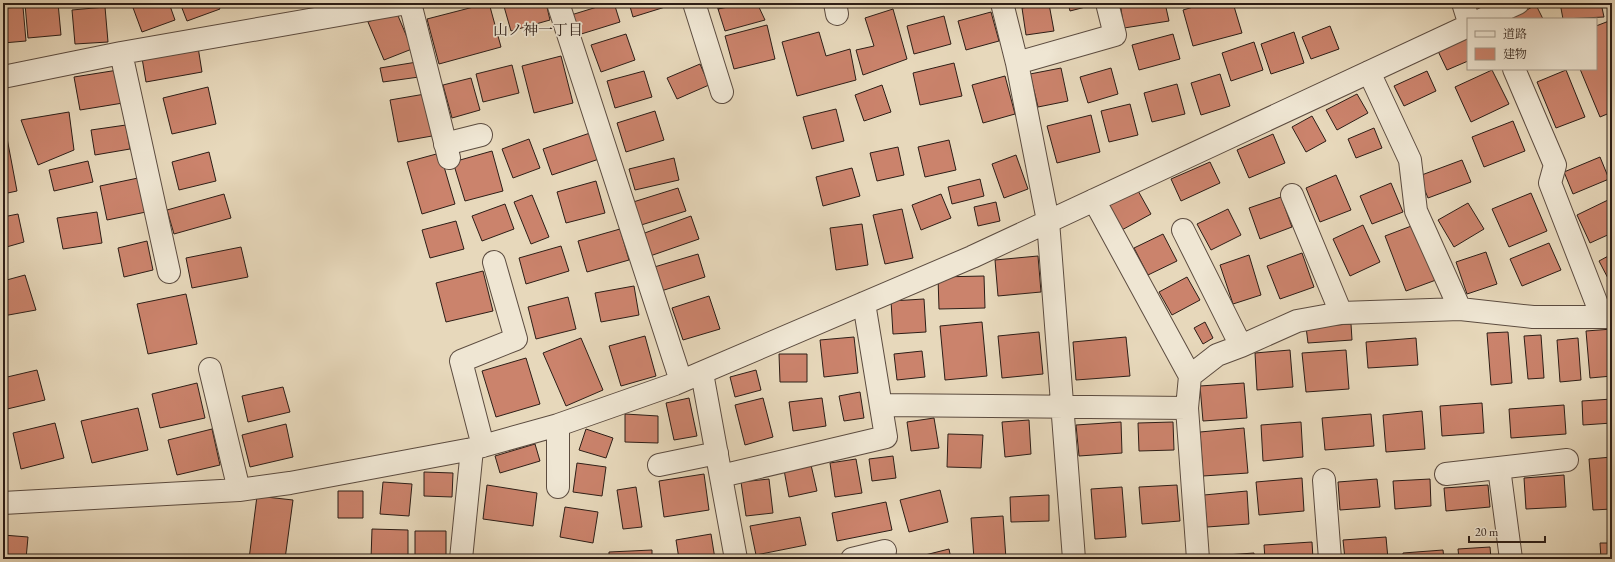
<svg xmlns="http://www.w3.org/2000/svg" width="1615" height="562" font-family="'EB Garamond','Noto Serif JP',serif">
<rect width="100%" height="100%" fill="#e7d8bb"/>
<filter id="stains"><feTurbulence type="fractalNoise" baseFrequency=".005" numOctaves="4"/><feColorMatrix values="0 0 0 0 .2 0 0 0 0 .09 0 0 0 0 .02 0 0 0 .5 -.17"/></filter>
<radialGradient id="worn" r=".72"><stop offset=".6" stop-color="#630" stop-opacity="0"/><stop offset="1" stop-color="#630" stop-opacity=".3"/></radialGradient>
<path fill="#cb836c" stroke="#2d1e17" d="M58,3l3,32 -33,3 -3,-34z
M138,3h31l6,17 -33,12 -10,-27z
M180,3h37l3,6 -33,12z
M489,3l12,44 -62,17 -12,-45z
M503,3h43l4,17 -39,11z
M610,3h4l6,19 -42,13 -7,-20z
M629,3h49l-45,14z
M716,3h23l-21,6z
M749,3h8l8,17 -40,11 -7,-22z
M1068,3h33l-31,8z
M1120,3h45l4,18 -45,7z
M1207,3h26l9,30 -49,13 -10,-36z
M1560,3h41l3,14 -41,2z
M1049,4l5,27 -28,4 -4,-27z
M1536,5l7,14h-33z
M23,7l3,34 -23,2v-35z
M105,7l3,35 -33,2 -3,-34z
M893,9l14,50 -44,16 -7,-25 18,-4 -9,-28z
M396,11l16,38 -28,11 -16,-38z
M991,12l8,29 -33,9 -8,-29z
M944,16l7,28 -37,10 -7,-28z
M1609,21l3,6v85l-12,5 -20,-48h16v-43z
M767,25l8,34 -41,10 -9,-33z
M1330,26l9,23 -28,10 -9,-22z
M819,32l7,24 24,-7 6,31 -59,16 -15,-54z
M1294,32l10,31 -33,11 -10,-30z
M626,34l9,26 -34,12 -10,-27z
M1173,34l7,25 -41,11 -7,-25z
M1468,34v27l-21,9 -10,-21z
M1254,42l9,28 -32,11 -9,-28z
M198,47l4,25 -56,10 -4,-24z
M561,56l12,47 -39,10 -12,-47z
M417,62l2,15 -36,5 -3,-14z
M954,63l8,33 -42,9 -7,-32z
M700,64l9,21 -32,14 -10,-21z
M512,65l7,28 -36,9 -7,-28z
M1061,68l7,33 -30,6 -8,-33z
M1111,68l7,26 -30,9 -8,-26z
M118,70l5,33 -43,7 -6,-33z
M1492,70l17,34 -38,18 -16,-35z
M1566,70l19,47 -29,11 -19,-46z
M644,71l8,26 -37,11 -8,-27z
M1427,71l9,20 -32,15 -10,-20z
M1220,74l10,32 -29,9 -10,-32z
M1005,76l10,38 -32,9 -11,-38z
M471,78l9,32 -28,8 -9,-33z
M1177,84l8,30 -33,8 -8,-29z
M882,85l9,27 -27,9 -9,-26z
M208,87l8,37 -44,10 -9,-36z
M425,94l7,42 -34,6 -8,-42z
M1357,94l11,19 -31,17 -11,-20z
M1130,104l8,31 -29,7 -8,-31z
M836,109l8,32 -32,8 -9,-32z
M655,111l9,29 -38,12 -9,-29z
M69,112l5,38 -36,15 -17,-45z
M1091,115l9,37 -43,11 -10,-37z
M1312,116l14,25 -20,11 -14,-25z
M3,117l14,74 -14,3z
M1513,121l12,30 -41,16 -12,-30z
M126,125l4,24 -35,6 -4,-25z
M1374,128l8,20 -26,10 -8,-19z
M590,133l9,26 -47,16 -9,-26z
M1273,134l12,29 -36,15 -12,-28z
M529,139l11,29 -27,10 -11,-29z
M949,140l7,30 -31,7 -7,-30z
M898,147l6,28 -27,6 -7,-28z
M492,151l11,40 -38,10 -12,-39z
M209,152l7,29 -37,9 -7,-28z
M440,153l15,51 -33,10 -15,-52z
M1016,155l12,34 -24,9 -12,-34z
M1600,157l9,22 -36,15 -9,-22z
M674,158l5,22 -44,10 -6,-21z
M1462,160l9,22 -43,16 -9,-22z
M88,161l5,21 -39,9 -5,-21z
M1210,162l10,21 -39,18 -10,-22z
M852,168l8,28 -37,10 -7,-29z
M1336,175l15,35 -31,12 -14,-34z
M138,178l8,34 -39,8 -7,-34z
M980,179l4,17 -32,8 -4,-17z
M596,181l9,32 -39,10 -9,-31z
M1391,183l12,29 -31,12 -12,-28z
M678,188l8,23 -48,15 -8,-23z
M1137,189l14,25 -31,17 -13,-24z
M1531,193l16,38 -38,16 -17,-38z
M224,194l7,24 -57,16 -7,-24z
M941,194l10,24 -30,12 -9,-25z
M532,195l17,42 -18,7 -17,-42z
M1281,197l11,30 -32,12 -11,-31z
M1608,200l4,7v26l-22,10 -13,-28z
M996,202l4,19 -22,5 -4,-19z
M1468,203l16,26 -30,18 -16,-27z
M505,204l9,25 -32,12 -10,-25z
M902,209l11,49 -28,6 -12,-49z
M1228,209l13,26 -30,15 -14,-26z
M97,212l5,31 -39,6 -6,-31z
M18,214l6,28 -21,6v-31z
M691,216l8,23 -49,17 -8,-22z
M456,221l8,28 -34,9 -8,-28z
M862,224l6,41 -32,5 -6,-42z
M1363,225l17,37 -30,14 -17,-37z
M1414,225l22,55 -30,11 -21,-55z
M620,229l9,31 -42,12 -9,-31z
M1163,234l14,27 -29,14 -14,-27z
M147,241l6,29 -29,7 -6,-29z
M1549,243l12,27 -39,16 -12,-27z
M561,246l8,25 -43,13 -7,-26z
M241,247l7,30 -56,11 -6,-30z
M1486,252l11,32 -30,10 -11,-32z
M1302,253l12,34 -34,12 -13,-33z
M698,254l7,23 -47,15 -7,-24z
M1612,254v32l-13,-25z
M1249,255l12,40 -28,9 -13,-39z
M1038,256l3,36 -43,4 -3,-36z
M483,271l10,40 -47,11 -10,-39z
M25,275l11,35 -33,6v-35z
M984,276l1,32 -46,1 -1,-32z
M1187,277l13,23 -28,15 -13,-23z
M634,286l5,29 -38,7 -6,-29z
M186,294l11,50 -49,10 -11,-50z
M709,296l11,33 -37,11 -11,-32z
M568,297l8,32 -40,10 -8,-32z
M924,299l2,33 -33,2 -2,-33z
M982,322l5,54 -42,4 -5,-54z
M1205,322l8,16 -10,6 -9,-16z
M1351,324l1,16 -44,3 -2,-16z
M1612,329v47l-22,2 -4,-47z
M1039,332l4,42 -41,4 -4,-42z
M1508,332l4,51 -21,2 -4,-52z
M1541,335l3,43 -16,1 -4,-43z
M645,336l11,40 -35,10 -12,-40z
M854,337l4,36 -34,4 -4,-37z
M1126,337l4,39 -54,4 -3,-38z
M581,338l22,52 -37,16 -23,-53z
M1416,338l2,27 -50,3 -2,-26z
M1578,338l3,42 -21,2 -3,-42z
M1290,350l3,37 -36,3 -2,-37z
M1346,350l3,39 -43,3 -4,-39z
M922,351l3,26 -28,3 -3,-26z
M779,354h28v28h-27z
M526,358l14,46 -44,13 -14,-46z
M37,370l8,30 -42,10v-32z
M756,370l5,20 -26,7 -5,-20z
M197,383l8,35 -45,10 -8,-34z
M1244,383l3,35 -44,3 -3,-35z
M283,387l7,25 -42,10 -6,-26z
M860,392l4,26 -20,3 -5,-25z
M689,398l8,38 -23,4 -8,-37z
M763,398l10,39 -28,8 -10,-40z
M822,398l4,28 -33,5 -4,-29z
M1612,399v24l-29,2 -1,-24z
M1482,403l2,30 -42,3 -2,-30z
M1564,405l2,29 -55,4 -2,-29z
M138,408l10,42 -56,13 -11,-42z
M1422,411l3,38 -39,3 -3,-37z
M625,414l33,2v27l-33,-1z
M1371,414l3,32 -49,4 -3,-32z
M934,418l5,30 -28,3 -4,-29z
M1029,420l2,34 -26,3 -3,-35z
M1121,422l1,31 -43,3 -3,-31z
M1173,422l1,28 -35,1 -1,-28z
M1301,422l2,35 -40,4 -2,-36z
M55,423l9,35 -43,11 -8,-36z
M286,424l7,33 -43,10 -8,-32z
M1244,428l4,45 -45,3 -3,-44z
M212,429l8,36 -43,10 -9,-35z
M586,429l27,9 -7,20 -27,-8z
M948,434l35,1 -2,33 -34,-1z
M535,444l5,17 -40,12 -5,-17z
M893,456l3,22 -24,3 -3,-22z
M1612,457v52l-19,1 -4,-51z
M856,459l6,34 -27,4 -5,-34z
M577,463l29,4 -4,29 -29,-4z
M811,465l6,26 -28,6 -5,-27z
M424,472l29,1 -1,24 -28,-1z
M704,474l5,36 -45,7 -5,-36z
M1564,475l2,32 -40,2 -2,-31z
M1302,478l2,33 -45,4 -3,-33z
M769,479l4,34 -27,3 -5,-34z
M1377,479l3,28 -40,3 -2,-28z
M1430,479l1,27 -36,3 -2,-28z
M383,482l29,2 -3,32 -29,-2z
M487,485l50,8 -4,33 -50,-7z
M1177,485l3,36 -38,3 -3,-37z
M1488,485l2,22 -44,4 -2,-23z
M636,487l6,40 -19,2 -6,-39z
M1122,487l4,50 -31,2 -4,-50z
M940,490l8,32 -39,10 -9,-32z
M338,491h25v27h-25z
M1247,491l2,33 -42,3 -3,-32z
M1049,495v26l-38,1 -1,-25z
M257,496l36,4 -8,59h-36z
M886,502l6,28 -55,11 -5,-28z
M565,507l33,5 -5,31 -33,-6z
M1003,516l3,43h-32l-3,-41z
M800,517l6,28 -50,10 -6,-29z
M372,529l36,1v29h-37z
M415,531h31v28h-31z
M711,534l4,25h-36l-3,-19z
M3,535l25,2 -2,22h-23z
M1386,537l2,22h-43l-2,-19z
M1312,542l1,17h-48l-1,-14z
M1600,543h12v16h-11z
M1490,547l1,12h-32l-1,-10z
M949,549l2,10h-42z
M652,550v9h-43v-7z
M1443,550l1,9h-41v-6z
M1254,553v6h-42v-3z
M293,555l23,4h-23z"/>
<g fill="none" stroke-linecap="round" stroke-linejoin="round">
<g stroke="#5c4c40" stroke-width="24">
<path id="street" d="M410,3l39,155
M558,3l123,378
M694,3l28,89
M835,3l2,11
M1002,3l15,60 31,158 26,338
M1463,3l5,16
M1483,19l35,-16
M121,53l48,219
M1017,63l98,-28 -8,-32
M1514,69l41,96 -5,18 52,134
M1369,72l41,88 6,51 44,98
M3,77l118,-24 286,-50
M445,144l36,-9
M1292,195l49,118
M1094,200l96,176
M1183,230l58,116
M210,369l29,121
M702,373l34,186
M881,405l306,3
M558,425v62
M483,446l-22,-85 55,-22 -22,-77
M659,465l58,-12
M1499,468l12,91
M1446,474l121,-14
M721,476l165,-39 -22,-134
M1324,480l6,79
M3,503l236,-13 51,-7 182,-34 86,-24 117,-41 297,-127 496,-231
M461,559l11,-110
M852,559l33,-8
M1198,559l-11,-151 3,-32 27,-21 24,-9 56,-25 44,-8 119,-4 73,8h79"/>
</g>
<use href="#street" stroke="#efe6d3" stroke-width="22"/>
</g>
<g text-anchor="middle" stroke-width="3.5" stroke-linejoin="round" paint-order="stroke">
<g font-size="15" fill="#2d1e17" stroke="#efe6d3">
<text x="538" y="35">山ノ神一丁目</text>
</g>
</g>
<rect width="1615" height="562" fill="none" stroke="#e7d8bb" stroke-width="16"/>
<rect x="4" y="4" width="1607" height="554" fill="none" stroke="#2d1e17" stroke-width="2"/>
<rect x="8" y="8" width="1599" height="546" fill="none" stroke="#2d1e17"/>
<rect x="1467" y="18" width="130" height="52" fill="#efe6d3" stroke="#a19688"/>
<rect x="1475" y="31" width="20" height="6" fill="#efe6d3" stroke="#a19688"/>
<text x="1503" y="38" font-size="12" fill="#2d1e17">道路</text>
<rect x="1475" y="48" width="20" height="12" fill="#cb836c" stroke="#a19688"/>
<text x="1503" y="58" font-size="12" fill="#2d1e17">建物</text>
<path d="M1469 536v6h76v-6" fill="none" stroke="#2d1e17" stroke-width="2"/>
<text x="1475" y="536" font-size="12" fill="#2d1e17" stroke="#efe6d3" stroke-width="3" paint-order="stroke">20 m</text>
<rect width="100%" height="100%" filter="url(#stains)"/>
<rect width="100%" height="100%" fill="url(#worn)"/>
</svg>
